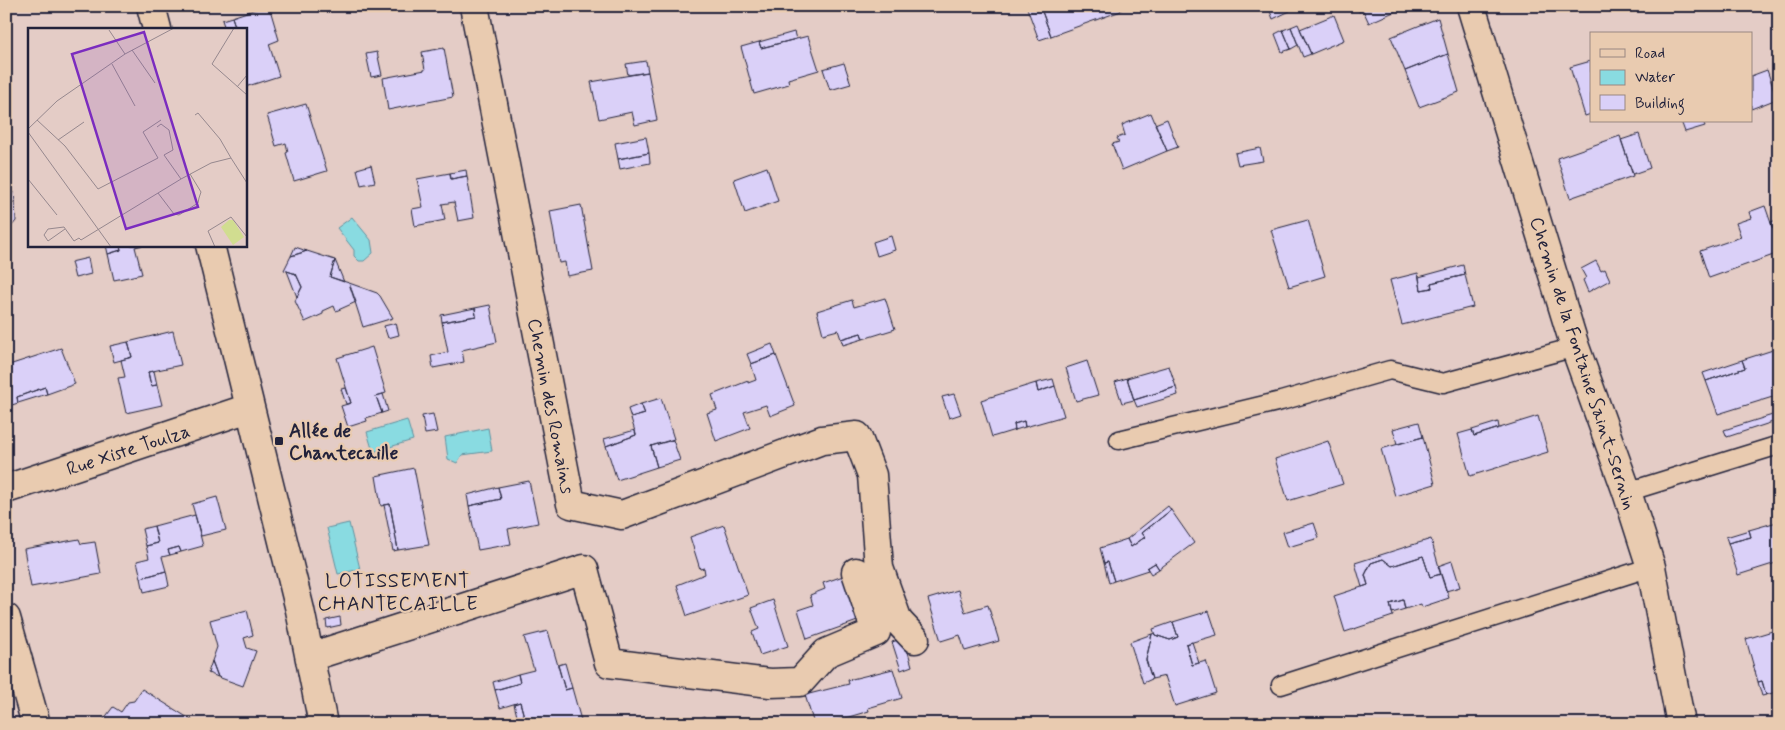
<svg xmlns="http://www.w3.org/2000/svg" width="1785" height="730" font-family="Mynerve,sans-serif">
<rect width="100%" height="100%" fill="#e4ccc6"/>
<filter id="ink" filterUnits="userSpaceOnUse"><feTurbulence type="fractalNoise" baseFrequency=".02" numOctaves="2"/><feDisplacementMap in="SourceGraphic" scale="10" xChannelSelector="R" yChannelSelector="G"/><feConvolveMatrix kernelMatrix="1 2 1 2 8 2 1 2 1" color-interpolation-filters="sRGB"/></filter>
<g filter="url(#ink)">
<path fill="#89dbe1" stroke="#60919f" d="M352,217l19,23 2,13 -9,8h-5l-5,-5v-6l-17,-22z
M407,420l6,20 -40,12 -6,-20z
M488,428l4,23 -30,4 -5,8 -9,-4 -3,-22z
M349,523l11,46 -22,5 -11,-46z"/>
<path fill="#dad0f8" stroke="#22223b" d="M265,6h4l10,34 -10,4 10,32 -34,11v-58h-9l-4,-12z
M1032,6h8l11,30 -12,4 -12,-32z
M1040,6h79l2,5 -70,25z
M1268,6h20l2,5 -17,8z
M1357,6h50l-38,17 -6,-13 -4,2z
M1334,15l10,25 -33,14 -11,-25z
M232,17l4,12h-11l-3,-9z
M1438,18l10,36 -43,17 -14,-34z
M1298,24l13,30 -8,3 -12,-30z
M1291,27l7,18 -7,4 -8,-19z
M1283,30l8,19 -9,3 -7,-18z
M794,32l2,7 -35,9 -2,-6z
M808,36l11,34 -31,9 1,5 -35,10 -13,-47 18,-5 2,6z
M444,48l9,49 -65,13 -5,-32 42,-8 -3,-18z
M377,52l5,23 -11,2 -5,-23z
M1448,54l11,38 -40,15 -14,-36z
M646,61l2,11 -20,3 -2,-11z
M1591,61v53l-6,2 -15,-49z
M844,63l7,21 -21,6 -7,-21z
M1767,70l10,29 -26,10v-33z
M648,72l9,48 -22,5 -3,-13 -33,7 -8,-37z
M306,104l21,67 -33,10 -8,-28 2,-1 -2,-9 -10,3 -9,-31z
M1151,113l16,38 -45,19 -10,-26 7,-2 -2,-4 8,-3 -3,-10z
M1167,119l11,28 -11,4 -12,-27z
M1681,121h22l2,5 -20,6z
M1639,134l11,34 -17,6 -12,-34z
M1620,136l13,40 -63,22 -13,-40z
M646,137l3,16 -31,6 -3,-16z
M1260,148l3,13 -25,4 -3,-12z
M649,153l1,10 -30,6 -2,-10z
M371,165l4,17 -14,3 -4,-16z
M767,167l11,34 -33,12 -11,-34z
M466,170l1,6 -16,3 -1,-6z
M450,173l1,6 16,-3 7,42 -16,3 -4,-19 -12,2 3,16 -30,6 -3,-17 11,-2 -6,-28z
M14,192l1,10 -9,1v-10z
M15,202l1,19 -10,12v-30z
M581,205l12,66 -26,5 -2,-14 -6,1 -9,-52z
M1765,206l8,23 6,-2v26l-70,25 -9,-27 41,-14 -5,-14 15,-5 -2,-6z
M1779,219v8l-6,2 -2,-7z
M1308,220l17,56 -36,11 -18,-57z
M891,236l4,14 -18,6 -4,-14z
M106,245h14l1,5 -13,4z
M120,245h23l-8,2 7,27 -28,6 -6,-26 13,-4z
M295,247l12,4 -16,5z
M307,251l28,9 -5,17 19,6 7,19 -20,9 -2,-5 -11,5v3l-18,8 -10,-21 7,-14 -6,-13 -12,-4 7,-14z
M88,258l3,16 -16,4 -4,-16z
M335,260l9,22 -14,-5z
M1596,261l5,10 4,-2 5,11 -22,12 -5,-12 3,-2 -5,-9z
M1463,265l2,10 -34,8 1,5 -11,2 -2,-13z
M287,271l9,3 6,13 -5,10z
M1418,273l3,17 11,-2 -1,-5 34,-8 8,32 -71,18 -12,-45z
M349,283l28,10 3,3 13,22 -30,9z
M885,298l10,31 -32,10 -2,-6 -20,6 -3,-9 -15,4 -6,-23 35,-11 2,7z
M490,305l7,37 -35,8 2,12 -31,6 -2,-12 17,-4 -6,-30 34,-6 -1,-8z
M475,308l1,8 -34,6 -1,-7z
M396,323l3,12 -11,3 -4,-12z
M173,331l8,34 -33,7 3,14 6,-1 5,20 -36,8 -8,-35 7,-1 -4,-17 11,-3 -4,-15z
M861,333l2,6 -20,6 -2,-6z
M128,342l4,15 -18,5 -4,-16z
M772,344l4,11 -25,9 -4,-10z
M372,347l14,46 -10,3 6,17 -16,5 1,3 -19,6 -7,-21 10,-3 -14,-45z
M61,348l14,36 -28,10 -2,-7 -28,10 1,6 -12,4v-41z
M1779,348v47l-61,19 -12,-33 39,-13 -3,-8z
M776,355l19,51 -25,10 -4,-11 -22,7 6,16 -34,13 -9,-28 10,-3 -5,-15 36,-14v2l8,-3 -5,-16z
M1742,360l3,8 -39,13 -3,-8z
M1087,361l11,34 -22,6 -10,-33z
M1169,366l7,21 -42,13 -7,-22z
M154,371l3,14 -6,1 -3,-14z
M1127,378l7,22 -12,3 -7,-21z
M1053,379l2,7 -17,6 -2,-9z
M1036,383l2,9 17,-6 9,30 -39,11 -1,-6 -10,3 1,6 -23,7 -11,-37z
M45,387l2,7 -29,9 -1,-6z
M1176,387l2,8 -41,12 -3,-7z
M346,388l5,15 -5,1 -5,-15z
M383,394l5,17 -6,2 -6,-17z
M954,394l7,20 -12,4 -7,-21z
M661,398l13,41 -23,7 6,21 -40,13 -11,-34 30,-11 -5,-17 14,-4 -4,-10z
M641,404l4,10 -14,4 -3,-9z
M1779,413v7l-52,17 -3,-7z
M433,414l4,18 -12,2 -3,-18z
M1538,416l10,36 -78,24 -12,-42 14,-4 2,6z
M1024,421l1,6 -10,3 -1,-6z
M1419,422l4,15 -26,7 -4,-15z
M1498,422l1,6 -25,8 -2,-6z
M635,430l1,5 -30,11 -2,-7z
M1423,437l12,47 -40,12 -14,-47z
M673,440l7,20 -23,7 -6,-21z
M1328,441l15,43 -55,17 -13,-42z
M414,468l15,77 -31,5 -8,-46 -9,2 -5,-30z
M529,481l9,42 -30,6 3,15 -33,6 -9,-44 32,-7 -3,-12z
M498,487l3,12 -32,7 -2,-11z
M217,497l9,33 -25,6 -9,-32z
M390,504l8,46 -5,1 -9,-46z
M1168,506l3,4 -29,23 3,4 -14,10 -4,-8z
M1171,510l23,33 -35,26 -4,-6 -8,5 1,2 -34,11 -6,-19 -4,1 -4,-15 27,-9 4,8 14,-10 -3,-4z
M195,515l8,31 -22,6 -2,-5 -11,3 2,5 -8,2 4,14 -25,7 -4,-17 12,-3 -3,-12 12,-3 -4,-17z
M1777,522l2,6v34l-41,13 -10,-32 23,-6 -2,-7z
M1314,523l5,15 -31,9 -5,-15z
M724,525l24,70 -61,21 -10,-31 28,-11 -1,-6 -4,1 -10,-32z
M154,526l4,17 -12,3 -4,-17z
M1749,530l2,7 -23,6 -2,-6z
M79,539l2,5 14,-2 6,32 -70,13 -7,-38z
M1431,539l10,35 -11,3 -7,-21 -31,10 -9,-7 -12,4 -6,12 3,10 -6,2 -7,-24z
M179,547l2,5 -11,3 -2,-5z
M1423,556l7,21 11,-3 8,24 -27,9 -1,-3 -16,5 -2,-9 -13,4 3,12 -48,16 -11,-36 34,-11 -3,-10 6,-12 12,-4 9,7z
M1452,561l8,26 -14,4 -8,-25z
M1108,562l6,19 -5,2 -5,-20z
M1155,563l4,6 -8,5 -4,-6z
M166,571l3,15 -25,6 -3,-14z
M846,575l17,44 -56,20 -9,-29 15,-5 -3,-10 15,-6 -2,-6z
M958,590l7,22 23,-7 11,36 -34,10 -5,-16 -19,6 -13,-42z
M773,600l15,46 -28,9 -8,-23 7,-3 -8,-21z
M1403,600l2,9 -13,4 -2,-9z
M247,610l6,25 -9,3 3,10 9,3 -13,35 -25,-9 -6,-16 5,-14 -7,-27z
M1209,611l8,24 -31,9 6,21 14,-4 10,32 -41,13 -10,-30 -13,3 -6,-19 6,-26 2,-1 1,2 15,5 8,-3 -5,-15z
M340,617l1,8 -14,3 -1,-8z
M1173,622l5,15 -8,3 -15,-5 -2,-6z
M1779,629v62l-13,4 -4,-14 -4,1 -12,-43z
M548,631l17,59 7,-2 10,36h-56l-6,-22 -20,6 -5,-18 25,-7 -2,-9 16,-4 -10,-33z
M1152,634l-6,26 6,19 -9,4 -13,-41z
M904,638l8,28 -11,4 -9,-28z
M1192,642l7,21 -7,2 -6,-21z
M212,661l6,16 -10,-4z
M565,663l7,25 -7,2 -7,-25z
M893,669l9,29 -34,10 1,3 -44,13h-11l-9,-29 44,-11 -1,-4z
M518,674l2,9 -25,7 -2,-8z
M1762,681l4,14 -4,1 -4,-14z
M142,689l51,32 -1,3 -91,-1 12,-16 8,5 7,-10 6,-1z
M520,702l6,22h-7l-5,-20z
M704,716l3,5 -3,3h-11z"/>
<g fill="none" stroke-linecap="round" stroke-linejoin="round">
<g stroke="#22223b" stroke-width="21">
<path id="service" d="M1119,440l162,-39 109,-31 53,13 132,-36
M1627,492l152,-47
M1281,685l370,-118"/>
</g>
<g stroke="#22223b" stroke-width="31">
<path id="minor" d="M151,6l6,23
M474,6l97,498 51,11 200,-75 35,-4 15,39 7,93 19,53 17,18
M1471,6l104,341 52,145 24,75 30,157
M210,245l90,365 23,114
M6,489l243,-81
M6,618l30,106
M310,657l274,-88 25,94 161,20 30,-1 26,-29 50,-21 -20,-60"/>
</g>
<use href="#service" stroke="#e9cbb0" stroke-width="18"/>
<use href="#minor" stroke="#e9cbb0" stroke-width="28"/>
</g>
</g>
<rect fill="#22223b" stroke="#e9cbb0" stroke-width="2" x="274" y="436" width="10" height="10" rx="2.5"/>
<g text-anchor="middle" stroke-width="4.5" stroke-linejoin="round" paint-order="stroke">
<g font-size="19" fill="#22223b" stroke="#e9cbb0">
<text transform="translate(1584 363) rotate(72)" y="7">Chemin de la Fontaine Saint-Sernin</text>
<text transform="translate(552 406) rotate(79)" y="7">Chemin des Romains</text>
<text transform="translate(128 449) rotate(-18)" y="7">Rue Xiste Toulza</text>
</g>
<g font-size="19" font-weight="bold" fill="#22223b" stroke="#e9cbb0" text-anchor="start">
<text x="289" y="437">Allée de<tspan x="289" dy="22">Chantecaille</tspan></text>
</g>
<g font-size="20" letter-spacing="1" fill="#22223b" stroke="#e9cbb0">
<text x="398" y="587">LOTISSEMENT<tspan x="398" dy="23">CHANTECAILLE</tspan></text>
</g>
</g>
<g transform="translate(28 28)">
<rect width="219" height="219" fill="#e4ccc6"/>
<path d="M201,192h4l11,17 -11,8 -12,-18z" fill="#d1dd90"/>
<path fill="none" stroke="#96888e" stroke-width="1" d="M206,0l-22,36 35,31M81,2l16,24M104,22l23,33M84,36l23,42M209,59l10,-12M167,87l3,-2 22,26 11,19M9,92l28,26 33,43 60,-31 -15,-26 18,-12M129,99l4,-3 8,6 4,20 -9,5 17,24M0,101l29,-28 68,-47 49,-26M0,104l83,115M30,112l26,-18M0,151l29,36M130,165l16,21 5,1 19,-12 1,-5 2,-6 -11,-18M37,201l-17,12 -4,-6 4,-6 16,-2 10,14 5,-3 2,2 100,-61 30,-16 20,-5 16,25M187,219l-7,-16 23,-14 16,20"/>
<path fill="#7b2cbf" fill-opacity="0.15" stroke="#7b2cbf" stroke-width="2.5" d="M116,4l54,175 -72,22 -54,-175z"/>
<rect width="219" height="219" fill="none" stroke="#22223b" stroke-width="2.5"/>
</g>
<rect width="1785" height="730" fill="none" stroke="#e9cbb0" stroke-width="25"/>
<rect x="12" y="12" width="1760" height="705" fill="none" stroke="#22223b" stroke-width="2" filter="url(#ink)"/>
<rect x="1590" y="32" width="162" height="90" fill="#e9cbb0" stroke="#998781"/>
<rect x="1600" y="49" width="25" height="8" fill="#e9cbb0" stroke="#998781"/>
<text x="1635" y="58" font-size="15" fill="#22223b">Road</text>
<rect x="1600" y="70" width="25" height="15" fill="#89dbe1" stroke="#998781"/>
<text x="1635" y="82" font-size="15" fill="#22223b">Water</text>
<rect x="1600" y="95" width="25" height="15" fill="#dad0f8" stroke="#998781"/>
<text x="1635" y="108" font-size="15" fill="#22223b">Building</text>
</svg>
